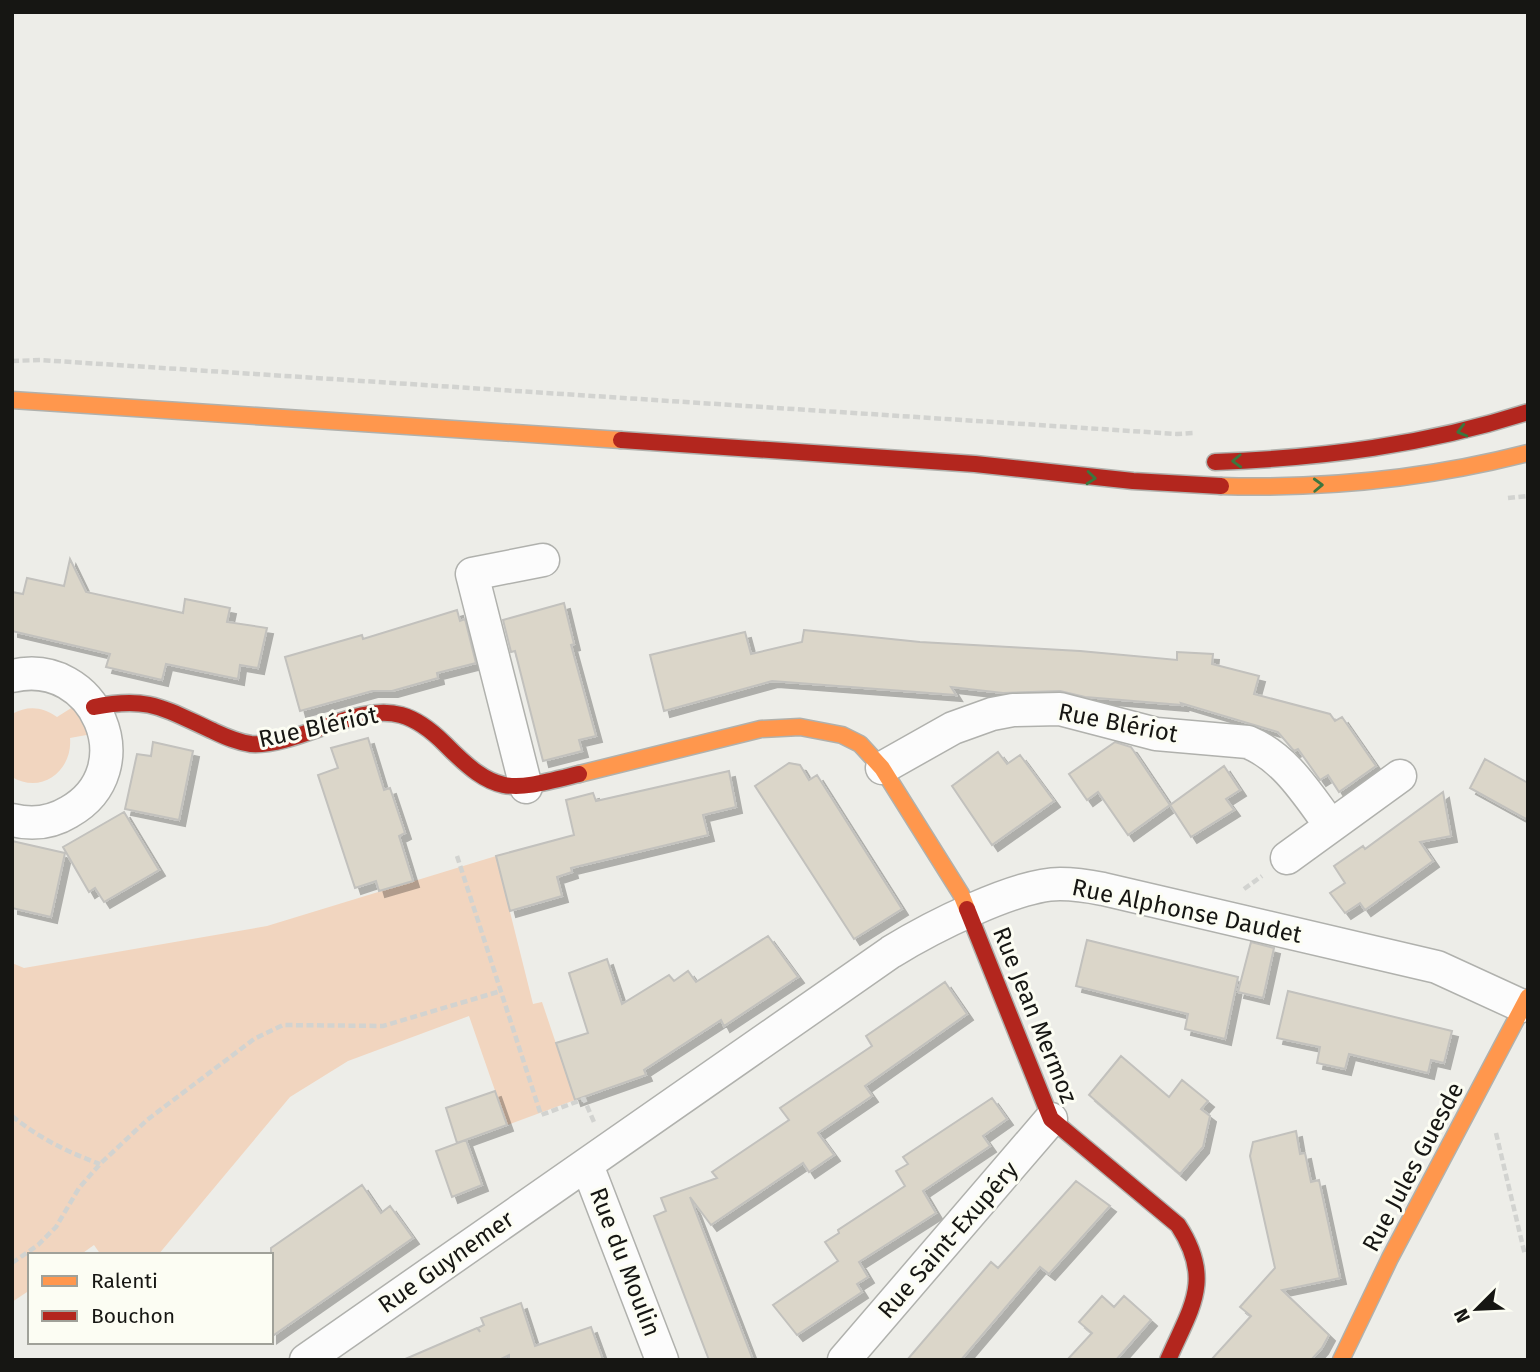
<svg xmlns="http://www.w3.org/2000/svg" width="1540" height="1372" font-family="'Fira Sans',sans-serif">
<defs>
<filter id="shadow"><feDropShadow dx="6" dy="6" stdDeviation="0" flood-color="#0004"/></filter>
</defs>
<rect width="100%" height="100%" fill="#edede8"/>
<path fill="#f1d5bf" d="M76,705l16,29 -22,4c3,32 -28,57 -58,39v-63c16,-9 31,-7 45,3z
M496,856l37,148 9,-2 33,98 -68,25 -38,-109 -121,45 -58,36 -132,158h-57l-7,-10 -14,10h-50v35l-18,12v-339l12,5 243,-42z"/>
<path fill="#dbd6c9" stroke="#c2c1bd" stroke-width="2" filter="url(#shadow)" d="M70,559l16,33 97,21 2,-14 45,9 -3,14 40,6 -9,40 -18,-3 -2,14 -72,-15 -4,16 -56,-13 4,-13 -98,-23v-39l11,2 4,-16 37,8z
M564,603l10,41 -3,1 25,91 -17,4 3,11 -39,10 -28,-110 -4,1 -8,-32z
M457,610l3,11 5,-2 11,44 -39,10 1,5 -46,13h-20l-72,20 -15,-54 77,-22 1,4z
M804,630l116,12 160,9 97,9v-8l36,2 -1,10 47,12 -5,18 76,20 5,7 7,-4 34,49 -37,26 -11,-17 -8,5 -22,-31 -4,2 -16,-19 -97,-29 1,2 -97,-8 -25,-6 -57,2 -52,-6 5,8 -184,-14 -108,30 -14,-56 95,-23 6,22 51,-12z
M368,738l16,52 6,-2 15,45 -6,3 14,45 -34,10 -3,-10 -21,7 -37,-113 20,-7 -7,-20z
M153,742l40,9 -14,69 -54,-11 12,-55 14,2z
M1115,742l16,5 39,58 54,-39 16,24 -14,9 8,11 -43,27 -21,-32 -42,30 -30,-43 -11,8 -18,-26z
M998,752l9,12 13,-9 34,46 -62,44 -40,-59z
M1485,759l43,24v37l-58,-32z
M789,763l11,2 9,15 8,-5 85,134 -48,30 -99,-153z
M729,771l7,36 -33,8 5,20 -137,33 1,4 -15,5 5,19 -52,15 -14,-55 78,-21 -8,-35 27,-7 3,8z
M1443,792l8,44 -31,6 13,19 -68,49 -5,-7 -15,10 -15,-20 15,-10 -11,-17 29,-20 2,3z
M124,812l35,58 -55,32 -9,-14 -6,4 -26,-45z
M12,841l53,12 -14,64 -39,-9z
M768,936l30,41 -74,49 -3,-6 -77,50 2,5 -71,25 -19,-57 32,-10 -19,-60 38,-14 15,45 47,-29 5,6 14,-10 8,11z
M1087,940l151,37 -13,62 -40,-10 3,-15 -112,-28z
M1251,942l23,6 -11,50 -25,-6z
M945,982l22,32 -102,72 7,10 -54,37 16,22 -25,17 -6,-9 -92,62 -21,-28 63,163h-44l-55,-144 12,-5 -5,-13 56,-20 -5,-6 77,-52 -9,-12 92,-62 -6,-10z
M1288,991l164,40 -8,32 -13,-3 -3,13 -79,-19 -4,15 -28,-6 3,-16 -43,-9z
M1121,1056l48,41 13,-17 26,21 -7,8 9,7 -7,31 -23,27 -91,-79z
M495,1091l12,34 -50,18 -11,-35z
M992,1098l15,21 -24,17 7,10 -67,45 13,22 -77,49 9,15 -11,7 5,8 -65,43 -24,-30 65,-44 -13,-19 14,-9 -1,-3 67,-44 -9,-15 12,-7 -5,-7z
M1296,1131l4,23 5,-1 6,29 8,-2 21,98 -58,12 47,45 -7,13 -11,12h-100l40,-44 -11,-9 35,-39 -25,-112 3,-14z
M466,1140l16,45 -30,12 -16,-46z
M1076,1181l34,25 -61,68 -9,-7 -79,93h-54l84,-98 7,6z
M362,1185l19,28 9,-7 23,32 -142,99v-89z
M1102,1296l12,11 10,-11 27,24 -35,40h-49l25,-27 -13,-11z
M521,1303l14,43 56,-19 12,33h-94v-5l-10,5h-96l74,-32 3,4 -2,-4 6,-3 -3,-7z"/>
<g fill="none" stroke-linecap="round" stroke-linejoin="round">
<g stroke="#b0b1ad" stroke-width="35">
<path id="street" d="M12,676c84,-20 132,94 57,136 -18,11 -37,13 -57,8
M882,768l71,-40 39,-14 21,-4 47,-1 96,25 92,8c38,16 59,52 83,84
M526,787l-54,-213 71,-14
M1287,858l113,-82
M587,1165l75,195
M306,1360l585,-408c39,-24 125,-68 169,-68 14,0 28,2 43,5l334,78 85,39
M844,1360l207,-241"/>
</g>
<g stroke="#b0b1ad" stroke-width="19">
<path id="slow" d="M12,400l609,40
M1221,486c104,3 206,-7 307,-33
M579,774l182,-45 39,-2 42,8 18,9 22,24 79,126 6,15
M1341,1360l49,-102 138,-261"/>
</g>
<g stroke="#b0b1ad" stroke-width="19">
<path id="jam" d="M621,440l354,24 158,17 88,5
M1215,462c107,-4 211,-17 313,-50
M94,707c54,-11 69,1 117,23 13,6 25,12 40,14 46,3 106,-42 150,-29 18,5 32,17 44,29 52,53 65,47 134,30
M967,909l84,210 127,106c36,55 13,82 -10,135"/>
</g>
<path stroke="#d2d3d0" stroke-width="4.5" stroke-dasharray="7 3.5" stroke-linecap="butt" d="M12,361l28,-1 1137,74 17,-1
M1508,498l20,-2
M457,856l84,259 43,-16 10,23
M1244,889l18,-13
M12,1116c27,22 55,36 88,48
M1496,1133l29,122
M12,1263l26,-18 18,-18 23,-39 21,-24 47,-44 107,-81 29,-14 100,1 118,-35"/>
<use href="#street" stroke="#fcfcfc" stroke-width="32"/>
<use href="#slow" stroke="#ff974d" stroke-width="16"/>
<use href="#jam" stroke="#b3261e" stroke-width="16"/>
</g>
<defs><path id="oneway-chevron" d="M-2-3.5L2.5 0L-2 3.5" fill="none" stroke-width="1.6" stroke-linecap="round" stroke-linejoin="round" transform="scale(1.75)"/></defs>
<g stroke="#3c763e">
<use href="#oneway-chevron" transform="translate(1462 431) rotate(165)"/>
<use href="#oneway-chevron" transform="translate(1237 461) rotate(178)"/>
<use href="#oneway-chevron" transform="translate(1091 478) rotate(5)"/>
<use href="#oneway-chevron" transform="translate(1318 485) rotate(-2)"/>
</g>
<g text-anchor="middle" stroke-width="6" stroke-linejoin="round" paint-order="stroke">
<g font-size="24" fill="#161613" stroke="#fcfdf3">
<text transform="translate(1118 723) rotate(11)" y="8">Rue Blériot</text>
<text transform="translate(318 727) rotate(-12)" y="8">Rue Blériot</text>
<text transform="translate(1187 911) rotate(12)" y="8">Rue Alphonse Daudet</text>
<text transform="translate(1035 1015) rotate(68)" y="8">Rue Jean Mermoz</text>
<text transform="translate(1413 1167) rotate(-62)" y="8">Rue Jules Guesde</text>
<text transform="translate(948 1240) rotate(-49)" y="8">Rue Saint-Exupéry</text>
<text transform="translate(446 1262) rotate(-35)" y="8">Rue Guynemer</text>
<text transform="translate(625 1262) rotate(69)" y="8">Rue du Moulin</text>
</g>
</g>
<rect width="1540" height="1372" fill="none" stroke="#161613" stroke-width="28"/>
<rect x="28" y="1253" width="245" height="91" fill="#fcfdf3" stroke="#a0a199" stroke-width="2"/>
<rect x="42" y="1276" width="35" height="10" fill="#ff974d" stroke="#a0a199" stroke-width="2"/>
<text x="91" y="1288" font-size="21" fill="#161613">Ralenti</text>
<rect x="42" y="1311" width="35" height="10" fill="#b3261e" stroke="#a0a199" stroke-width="2"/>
<text x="91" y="1323" font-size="21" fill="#161613">Bouchon</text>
<g transform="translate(1477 1309) rotate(246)" stroke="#fcfdf3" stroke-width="5" paint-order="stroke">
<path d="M0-5L12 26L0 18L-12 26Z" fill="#161613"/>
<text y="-10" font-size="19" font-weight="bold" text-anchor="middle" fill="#161613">N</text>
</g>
</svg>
